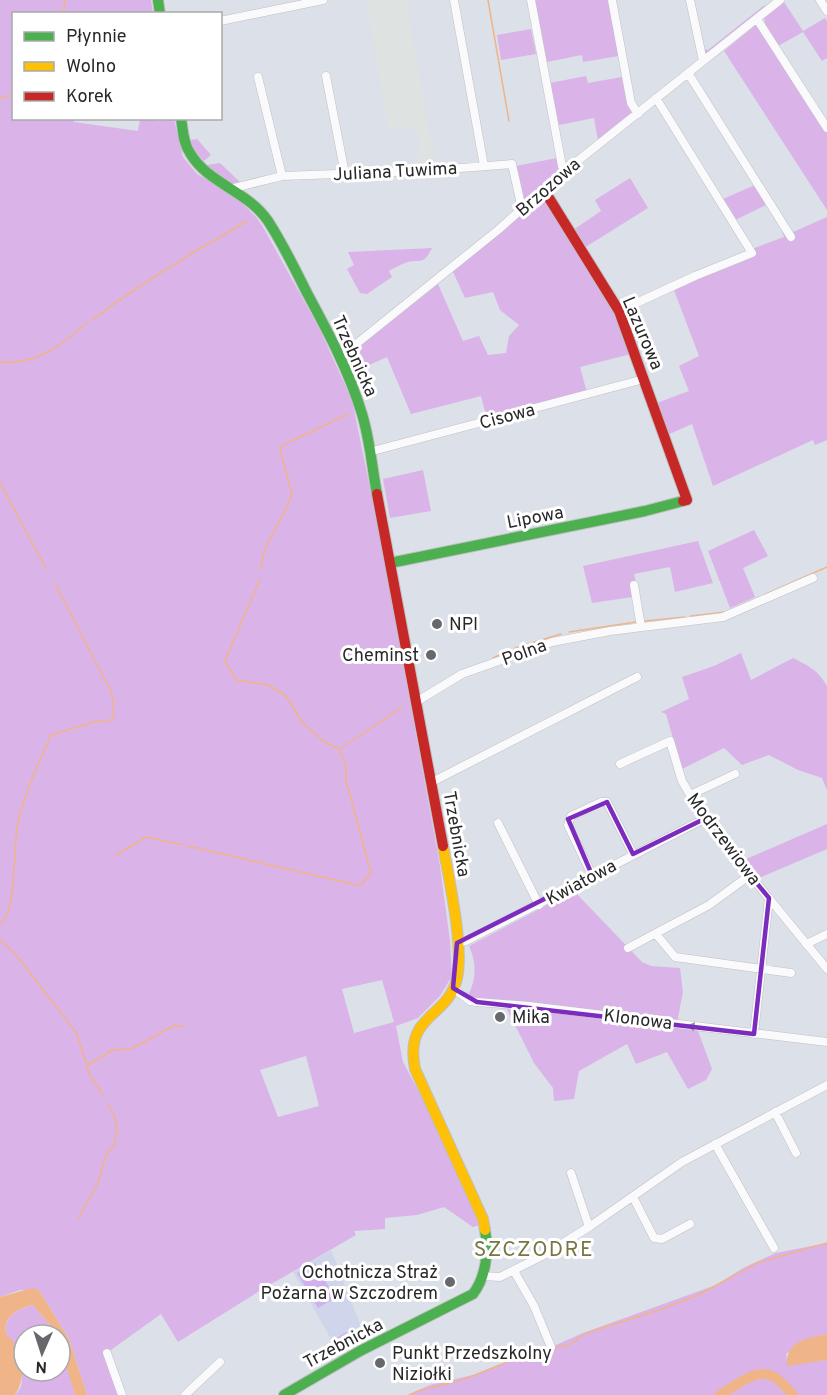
<svg xmlns="http://www.w3.org/2000/svg" width="827" height="1395" font-family="Overpass,sans-serif">
<rect width="100%" height="100%" fill="#dce0e8"/>
<path fill="#dee2e0" d="M366,0h40l30,167h-22l4,-12 2,-20 -8,-7 -14,-1 -10,3z"/>
<path fill="#cfd6ec" d="M331,1250l35,89 -26,16 -47,-83z"/>
<path fill="#dab3e9" fill-rule="evenodd" d="M0,0h151l2,13 -139,1v104l60,1v3l64,9 2,-12h16l1,2 17,-2 9,38 14,17 36,20 24,24 6,9 56,101 33,72 29,142 59,324 10,75 2,35 -12,20 -22,22 -22,8 7,36 38,71 38,92 -6,2 -29,-20 -27,8 -32,3v11l-31,2 2,4 -95,55 -83,52 -17,-28 -57,41 14,40h-31l-18,-56 -30,-49h-19l-20,7zM382,980l12,42 -40,11 -12,-44zM306,1056l13,50 -41,11 -18,-47z
M535,0h74l10,56 -36,6 -1,-7 -35,7z
M693,0h1l10,49 4,1 58,-46 -4,6 -55,43 -5,-1z
M784,2l19,29 22,-13 2,3v37l-5,3 -19,-29 -25,14 -12,-19 -2,-9z
M757,24l70,108v78l-103,-159z
M531,29l5,25 -35,6 -4,-25z
M586,76l2,7 34,-6 10,34v2l-34,28 -4,-23 -35,7 -9,-42z
M197,139l14,16 -7,6 -10,-10 -3,-11z
M557,158l3,11 -4,6 -30,25 -4,-1 -6,-33z
M220,163l21,20 -7,1 -28,-17 1,-2z
M630,178l18,30 -64,40 -11,-18 28,-19 -6,-11z
M755,185l11,20 -31,15 -12,-21z
M543,196l74,118 14,40 -51,13 7,26 -100,26 -6,-23 -70,18 -24,-57 -31,14 -6,-17 88,-70 25,57 16,-5 9,19 18,-2 3,-17 10,-11 -19,-15 -7,-18 -28,6 -12,-26z
M827,217v223l-12,5 -2,-5 -100,46 -21,-62 -27,12 -11,-32 35,-13 -10,-25 20,-10 -25,-66 27,-13 54,-22 -3,-6 32,-12 -2,-6 5,-3 4,5z
M432,248c-9,17 -9,11 -24,14 -7,2 -14,6 -19,9l3,6 -25,17 -7,-1 -13,-24 7,-4 -6,-13z
M423,470l8,41 -41,7 -7,-39z
M754,530l14,26 -25,12 12,29 -25,11 -22,-57z
M698,541l15,42 -38,9 -5,-25 -36,7 5,22 -47,7 -9,-37z
M741,653l10,27 42,-22c17,9 24,11 34,28v104l-5,-12 -24,-8 -29,-15 -27,10 -18,-17 -42,21 -16,-55 -5,-2 28,-13 -7,-22 32,-11z
M827,824v25l-70,30 -13,-19z
M574,891l68,71 9,4 29,2 3,24 -7,36 22,3 14,38 -6,11 -18,9 -21,-37 -31,12 -9,-20 -48,27 -5,28 -20,2 -1,-13 -19,-25 -31,-62 -32,-3 -2,-5c8,-15 7,-32 0,-47z
M827,1243v91l-20,5 -21,15 2,11 39,-5v35h-420l23,-10 47,-11 46,-19 33,-10 27,-12 133,-48 29,-18 31,-14z
M33,1305l17,20 4,10h-30v36h36v-23l7,16 8,31h-61c8,-6 8,-12 8,-21 -1,-6 0,-14 -1,-19 -2,-8 -10,-13 -14,-20 -7,-17 13,-27 26,-30z
M346,1332l7,13 -13,7 -7,-12z"/>
<path fill="#d0b0ed" d="M315,1263l20,35 -17,10 -21,-35z"/>
<path fill="#f0b489" d="M32,1288l7,2 30,49 18,56h-12c-5,-19 -15,-42 -15,-60h-6l-4,-10 -17,-20c-14,3 -33,13 -26,30 4,5 10,9 12,15 6,11 4,37 -5,45h-14v-98z
M827,1334v26l-40,6c-2,-25 20,-28 40,-32z"/>
<g fill="none" stroke-linecap="round" stroke-linejoin="round">
<path stroke="#f0b489" stroke-width="1.5" d="M488,0l21,121
M63,14l2,-14
M0,98l14,-3
M92,320c49,-37 102,-68 155,-99
M0,362c35,4 63,-18 88,-40
M0,483l46,85
M261,570c1,-29 24,-51 31,-77l-12,-42 1,-5 67,-32
M764,595l63,-28
M736,607l24,-10
M691,616l34,-4
M645,621l40,-4
M569,632l67,-10
M515,648l46,-14
M493,658l18,-8
M340,749l62,-42
M188,846l164,38 9,1 10,-12 -25,-93v-14l-7,-17 -17,-9 -20,-18 -16,-26 -17,-11 -33,-5 -11,-19 35,-82
M116,855l30,-18 38,8
M0,924c18,-12 12,-82 19,-107 8,-28 20,-56 32,-82l46,-14 11,1 6,-5 -2,-24 -57,-109
M0,940l17,16 59,76 11,34 25,-16 19,-1 44,-24 10,2
M87,1068l3,8 13,19
M78,1219l20,-36 8,-28 9,-11 2,-16 -3,-13 -6,-11
M554,1348l17,-4 13,-10 81,-26 35,-14 57,-31 70,-20
M410,1395l8,-4 47,-12 52,-21 31,-8"/>
<path stroke="#f0b489" stroke-width="10" d="M720,1395c13,-8 36,-27 52,-19 8,3 15,13 21,19"/>
<g stroke="#bfc0c0" stroke-width="9">
<path id="street" d="M454,0l30,166
M531,0l31,166 3,5
M612,0l19,103 7,11
M690,0l13,61
M820,0l7,11
M757,19l70,109
M220,21l103,-21
M688,73l103,164
M326,76l19,98
M258,77l24,99
M234,188l48,-12 139,-5 91,-7 10,45
M619,311l76,-35 57,-23 -96,-155
M340,357l158,-127 67,-59 215,-171
M369,452l275,-73
M634,585l7,42
M416,702l46,-28 90,-32 58,-11 113,-14 90,-39
M620,764l50,-23 12,40 22,38 123,150
M430,783l207,-106
M690,795l45,-21
M498,823l41,82
M592,875l-24,-50 3,-9 30,-14h6l26,52
M656,934l19,23 116,16
M457,943l9,-2 238,-122
M806,944l21,-10
M628,948l81,-43 41,-30
M453,988l17,13 7,1 52,4 298,36
M754,1034l15,-136
M775,1112l21,41
M715,1144l59,104
M571,1173l18,54
M633,1197l21,41 8,1 28,-15
M514,1271l20,35 17,41
M483,1276l17,1 44,-22 45,-28 93,-65 145,-77
M107,1353l15,42
M185,1395l35,-33"/>
</g>
<g stroke="#bfc0c0" stroke-width="12">
<path id="fast" d="M158,0l2,14
M181,118c2,12 2,25 9,35 18,31 58,38 78,68 15,23 27,48 39,72 21,39 42,78 55,121 8,26 10,54 15,80
M390,563l255,-52 38,-10
M284,1395l76,-44 113,-57c13,-17 16,-43 12,-64"/>
</g>
<g stroke="#bfc0c0" stroke-width="12">
<path id="slow" d="M443,846c6,33 21,101 14,132 -9,41 -53,35 -42,91l68,150 2,11"/>
</g>
<g stroke="#bfc0c0" stroke-width="12">
<path id="jam" d="M544,190l75,121 68,189 -4,1
M377,494l66,352"/>
</g>
<use href="#street" stroke="#fafafc" stroke-width="8"/>
<use href="#fast" stroke="#4caf50" stroke-width="10"/>
<use href="#slow" stroke="#ffc107" stroke-width="10"/>
<use href="#jam" stroke="#c62828" stroke-width="10"/>
</g>
<defs><path id="oneway-solid" d="M-6-.8H1V-3.2L6.5 0L1 3.2V.8H-6Z" transform="scale(1.5)"/></defs>
<use fill="#9c9c9d" href="#oneway-solid" transform="translate(696 1027) rotate(-173)"/>
<path fill="none" stroke="#7b2cbf" stroke-width="4.5" stroke-linejoin="round" d="M607,802l26,52 71,-35 65,79 -15,136 -277,-32 -24,-14 4,-45 135,-68 -24,-56z"/>
<g fill="#67686b" stroke="#fff" stroke-width="2">
<circle cx="437" cy="624" r="6"/>
<circle cx="431" cy="655" r="6"/>
<circle cx="500" cy="1017" r="6"/>
<circle cx="450" cy="1282" r="6"/>
<circle cx="380" cy="1363" r="6"/>
</g>
<g text-anchor="middle" stroke-width="6" stroke-linejoin="round" paint-order="stroke">
<g font-size="18" fill="#282828" stroke="#fff">
<text transform="translate(395 171) rotate(-3)" y="6">Juliana Tuwima</text>
<text transform="translate(548 187) rotate(-41)" y="6">Brzozowa</text>
<text transform="translate(643 333) rotate(67)" y="6">Lazurowa</text>
<text transform="translate(355 356) rotate(66)" y="6">Trzebnicka</text>
<text transform="translate(507 416) rotate(-15)" y="6">Cisowa</text>
<text transform="translate(535 517) rotate(-11)" y="6">Lipowa</text>
<text transform="translate(524 652) rotate(-20)" y="6">Polna</text>
<text transform="translate(457 834) rotate(80)" y="6">Trzebnicka</text>
<text transform="translate(724 839) rotate(53)" y="6">Modrzewiowa</text>
<text transform="translate(581 882) rotate(-28)" y="6">Kwiatowa</text>
<text transform="translate(638 1019) rotate(7)" y="6">Klonowa</text>
<text transform="translate(343 1343) rotate(-28)" y="6">Trzebnicka</text>
</g>
<g font-size="18" fill="#282828" stroke="#fff" text-anchor="start">
<text x="449" y="630">NPI</text>
<text x="419" y="661" text-anchor="end">Cheminst</text>
<text x="512" y="1023">Mika</text>
<text x="438" y="1278" text-anchor="end">Ochotnicza Straż<tspan x="438" dy="21">Pożarna w Szczodrem</tspan></text>
<text x="392" y="1359">Punkt Przedszkolny<tspan x="392" dy="21">Niziołki</tspan></text>
</g>
<g font-size="21" letter-spacing="1.5" fill="#787642" stroke="#fff">
<text x="534" y="1256">SZCZODRE</text>
</g>
</g>
<rect x="12" y="12" width="210" height="108" fill="#ffffff" stroke="#a9a9a9" stroke-width="1.5"/>
<rect x="24" y="32" width="30" height="9" fill="#4caf50" stroke="#a9a9a9" stroke-width="1.5"/>
<text x="66" y="42" font-size="18" fill="#282828">Płynnie</text>
<rect x="24" y="62" width="30" height="9" fill="#ffc107" stroke="#a9a9a9" stroke-width="1.5"/>
<text x="66" y="72" font-size="18" fill="#282828">Wolno</text>
<rect x="24" y="92" width="30" height="9" fill="#c62828" stroke="#a9a9a9" stroke-width="1.5"/>
<text x="66" y="102" font-size="18" fill="#282828">Korek</text>
<g transform="translate(42 1353) rotate(183)"><circle r="28" fill="#ffffff" stroke="#a9a9a9" stroke-width="1.5"/>
<path d="M0-4.5L10 22L0 15L-10 22Z" fill="#67686b"/>
<text y="-9" font-size="16" font-weight="bold" text-anchor="middle" fill="#282828">N</text>
</g>
</svg>
